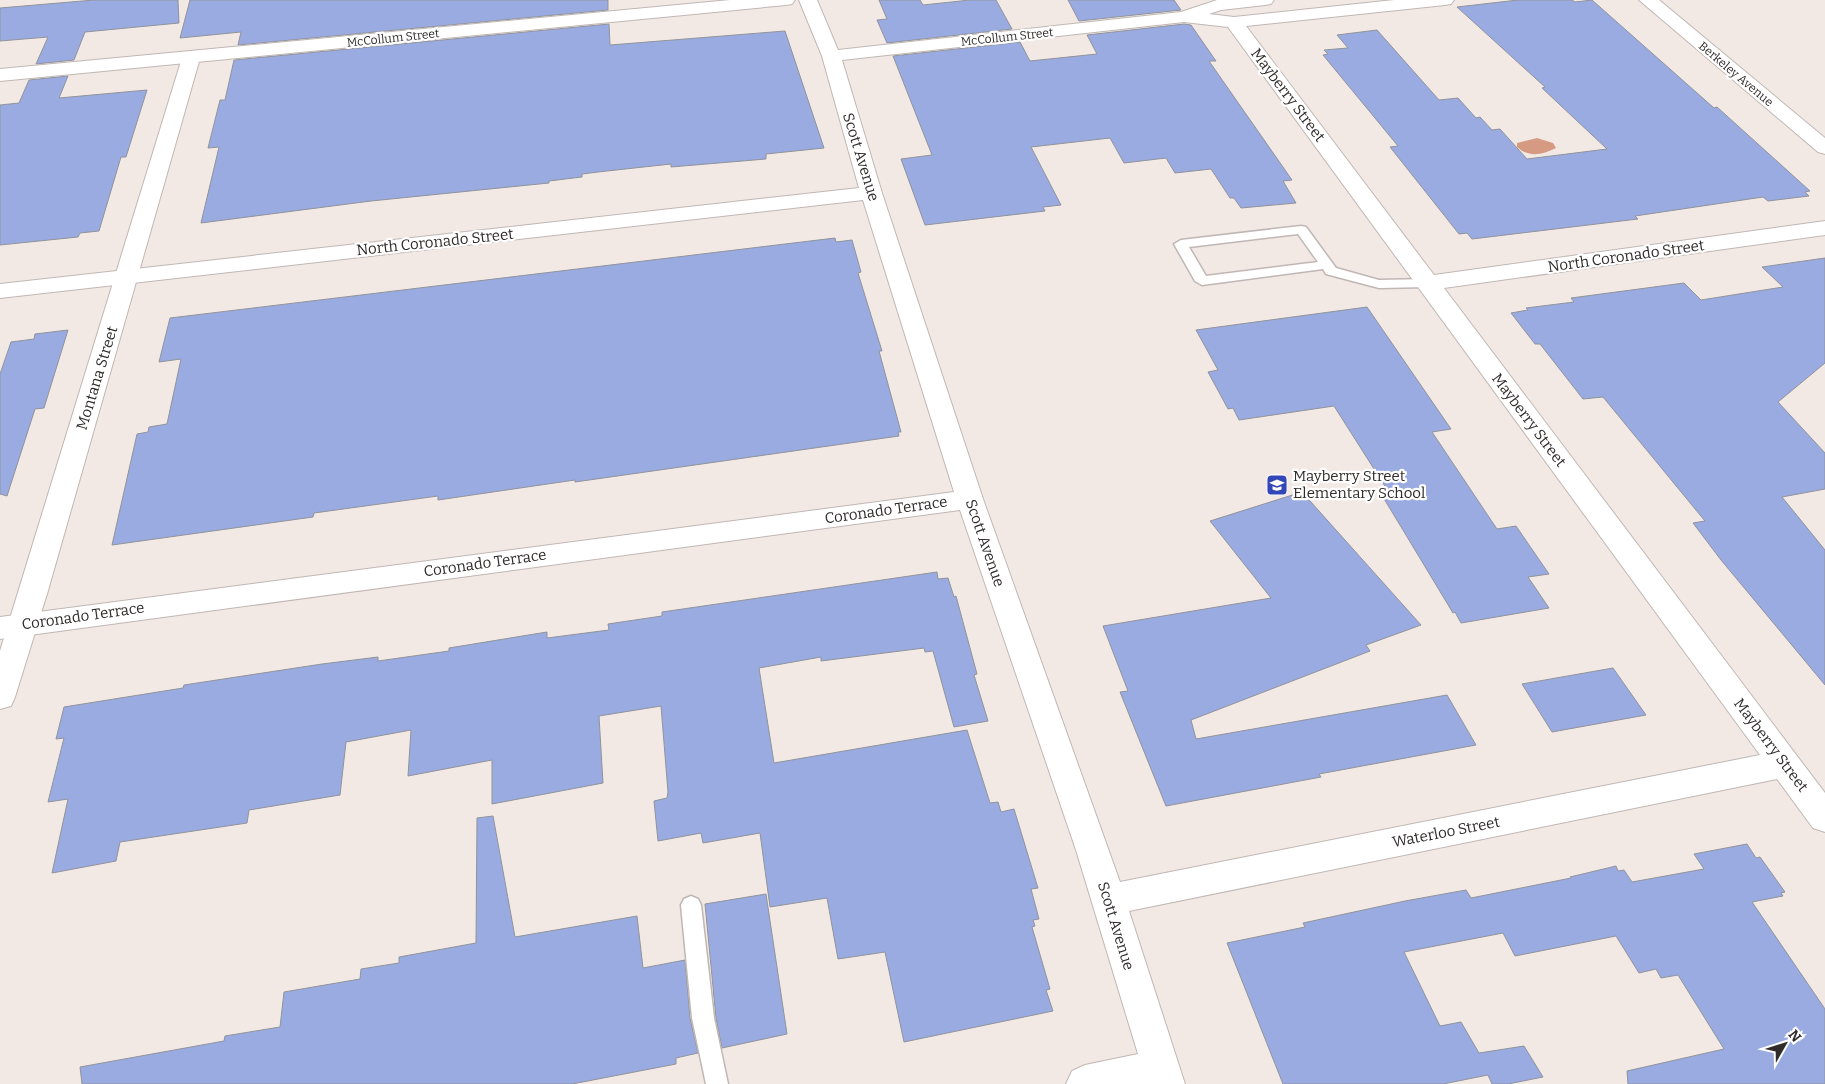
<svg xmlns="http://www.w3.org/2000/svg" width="1825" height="1084" font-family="Bitter,serif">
<rect width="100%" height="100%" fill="#f2e9e5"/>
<path fill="#d69a83" d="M1537,138l16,5 3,5c-14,7 -27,10 -39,-1v-4z"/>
<path fill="#99abe0" stroke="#91939b" d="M94,0h84l1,23 -94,9 -11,28 -38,4 12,-27 -48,4v-33z
M190,0h418v10l-370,35 3,-13 -61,6z
M879,0h41l3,5 47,-5h26l16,29 -125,14 -10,-23 10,-1z
M1068,0h106l7,10 -102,11z
M1518,0h54l3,2 17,-2 122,108 3,-1 93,84 -5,1 4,4 -41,5 -5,-4 -128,19 3,3 -166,20 -5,-6 -8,1 -69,-87 8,-1 -75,-91 5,-1 -4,-4 24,-2 -11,-13 40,-5 62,70 19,-2 18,20 4,-1 12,13 8,-1 27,30 80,-10 -65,-61 3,-1 -88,-80z
M609,24l1,21 175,-14 39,117 -58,6v5l-95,8v-3l-73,8 -16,2v3l-33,4v2l-178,18 -170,22 18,-76 -11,1 12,-48h5l9,-40z
M1184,24l7,1 25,36h-7l83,119 -9,1 13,22 -55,5 -7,-10h-4l-19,-29 -36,4 -9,-15 -42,5 -14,-25 -79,9 30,58 -18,2 2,4 -120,14 -24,-66 31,-4 -39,-99 127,-14 10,19 67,-7 -10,-19z
M68,76l-9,22 88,-8 -21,67h-5l-22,74 -19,2 -2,4 -78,8v-140l19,-2 10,-23z
M835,238l1,4 16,-2 9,32 -3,1 24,78h-3l22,81h-3l1,4 -324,46v-2l-137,20v-4l-124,17 -1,4 -201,28 25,-111 11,-2 1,-5 18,-3 14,-65 -22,3 11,-44z
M1825,258v105l-47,39 47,51v36l-43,8 43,53v135l-104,-125 -28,-37 12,-2 -102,-124 -20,2 -43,-55h-5l-24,-31 17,-3 -2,-2 48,-6 -3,-4 113,-15 17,17 82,-13 -21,-20z
M1367,307l84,122 -19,3 65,97 19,-3 33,48 -21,3 21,31 -88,15 -6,-11 -2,1 -73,-121 8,-1 -54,-85 -95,14 -6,-12 -5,1 -20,-37 10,-2 -22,-40z
M68,330l-24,78 -9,1 -28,87 -7,-2v-120l11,-32 23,-3 1,-5z
M1302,492l119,133 -55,20 4,6 -179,69 5,19 251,-44 29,50 -157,29 2,3 -155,29 -46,-114 8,-1 -25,-65 168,-28 -61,-77z
M937,572l1,7 10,-1 6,19 2,-1 21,78 -3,1 14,46 -34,6 -21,-76 -8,1 -1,-4 -103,13v-4l-62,11 15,95 193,-33 23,73 8,-1 3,10 13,-3 24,79 -7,1 8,30 -6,1 2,6 -3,1 18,62 -4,1 7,21 -149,31 -19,-90 -47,7 -11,-61 -57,9 -10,-74 -57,10 -2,-10 -43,8 -4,-40 13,-3 1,-6 -7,-86 -62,10 4,67 -111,21v-44l-84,16 3,-46 -65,12 -6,53 -91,15 -2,13 -127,19 -4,19 -64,12 16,-74 -20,3 16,-64 -8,1 8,-32 119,-19 1,-3 138,-21 56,-7v4l71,-10v-3l98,-16v6l62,-8 -1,-6 54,-8v-4z
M1613,668l33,47 -94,17 -30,-48z
M493,816l22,121 122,-21 6,52 42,-8 5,58 8,35 -22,5v6l-104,20h-490l-2,-17 144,-26 1,-5 55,-9 4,-35 76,-13 1,-10 38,-6v-6l77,-14 1,-125z
M1747,844l9,14 4,-1 25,35 -4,1 2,3 -31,6 73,107v75h-197l-1,-13 97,-22 -46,-74 -17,3 -5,-9 -17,4 -23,-37 -101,20 -12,-23 -99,19 36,74 21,-4 18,31 45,-7 19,31 -35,7h-16l-4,-9 -45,9h-160l-56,-141 78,-16 -2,-4 102,-22 61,-11 5,8 100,-20 -1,-1 46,-11 2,5 6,-1 8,12 72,-13 -10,-15z
M766,894l21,140 -65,14 -6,-30 -11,-114z"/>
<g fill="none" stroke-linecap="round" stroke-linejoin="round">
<g stroke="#c0b7b4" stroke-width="3">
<path id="service" d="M1301,226l5,1 30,41 43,12 49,-1 7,4 -7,4 -49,1 -53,-14 -3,-5 -121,16 -7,-4 -21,-37 7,-4zM1298,234l20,28 -112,14 -17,-29z
M691,896l7,3 3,6 13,113 14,66h-22l-14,-66 -11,-113 3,-6z"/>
</g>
<g stroke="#c0b7b4" stroke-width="2">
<path id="minor" d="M730,0h65l-3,4 -6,1 -786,76v-12z
M799,0h18l21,50 343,-38 36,-12h57l-3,4 -6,1 -44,5 -12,4 25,3 160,-17h60l-3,4 -6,1 -199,21 188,249 391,-54v14l-381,53 381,505v39l-12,-4 -36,-49 -648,132 56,173h-119l6,-13 13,-6 53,-11 -62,-204 -116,-340 -960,129v-22l954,-125 -91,-292 -863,98v-14l859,-96 -37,-132zM1184,22l44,5 532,728 -640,127 -137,-383 -101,-306 -40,-133z
M1639,0h20l166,138v16l-7,-2z"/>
</g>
<g stroke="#c0b7b4" stroke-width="2">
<path id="tertiary" d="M191,52l7,2 2,4 -153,536 -32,103 -4,9 -11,3v-58l182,-593 2,-4z"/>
</g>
<use href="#service" fill="#fff" fill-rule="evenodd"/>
<use href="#minor" fill="#fff" fill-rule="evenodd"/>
<use href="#tertiary" fill="#fff" fill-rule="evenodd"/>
</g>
<defs>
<g id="school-square" transform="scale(1.125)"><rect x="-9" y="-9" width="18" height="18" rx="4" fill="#3246b8" stroke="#fff"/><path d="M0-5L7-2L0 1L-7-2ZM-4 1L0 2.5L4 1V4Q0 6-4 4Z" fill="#fff"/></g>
</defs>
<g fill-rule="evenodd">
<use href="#school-square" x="1277" y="485"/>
</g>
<g text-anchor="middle" stroke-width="4.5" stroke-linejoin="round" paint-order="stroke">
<g font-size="12" fill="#2f2c2b" stroke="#fff">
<text transform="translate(1007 37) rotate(-6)" y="4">McCollum Street</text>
<text transform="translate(393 38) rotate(-6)" y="4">McCollum Street</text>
<text transform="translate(1736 74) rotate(40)" y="4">Berkeley Avenue</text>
</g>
<g font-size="15" fill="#2f2c2b" stroke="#fff">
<text transform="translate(1288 95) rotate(53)" y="5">Mayberry Street</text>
<text transform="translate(861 157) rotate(73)" y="5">Scott Avenue</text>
<text transform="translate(435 242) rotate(-6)" y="5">North Coronado Street</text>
<text transform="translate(1626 256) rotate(-8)" y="5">North Coronado Street</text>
<text transform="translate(97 378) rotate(-73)" y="5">Montana Street</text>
<text transform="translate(1529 420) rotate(53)" y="5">Mayberry Street</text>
<text transform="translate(886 510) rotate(-8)" y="5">Coronado Terrace</text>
<text transform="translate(985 543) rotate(71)" y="5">Scott Avenue</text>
<text transform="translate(485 563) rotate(-8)" y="5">Coronado Terrace</text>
<text transform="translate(83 616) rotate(-8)" y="5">Coronado Terrace</text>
<text transform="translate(1771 745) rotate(53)" y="5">Mayberry Street</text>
<text transform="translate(1446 832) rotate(-11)" y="5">Waterloo Street</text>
<text transform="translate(1116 926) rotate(73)" y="5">Scott Avenue</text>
</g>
<g font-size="15" fill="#2f2c2b" stroke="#fff" text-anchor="start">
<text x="1293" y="481">Mayberry Street<tspan x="1293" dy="17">Elementary School</tspan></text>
</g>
</g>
<g transform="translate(1785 1044) rotate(51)" stroke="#ffffff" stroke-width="4" paint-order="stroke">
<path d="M0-4L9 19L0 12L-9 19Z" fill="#2f2c2b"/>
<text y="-8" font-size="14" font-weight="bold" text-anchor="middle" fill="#2f2c2b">N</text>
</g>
</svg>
